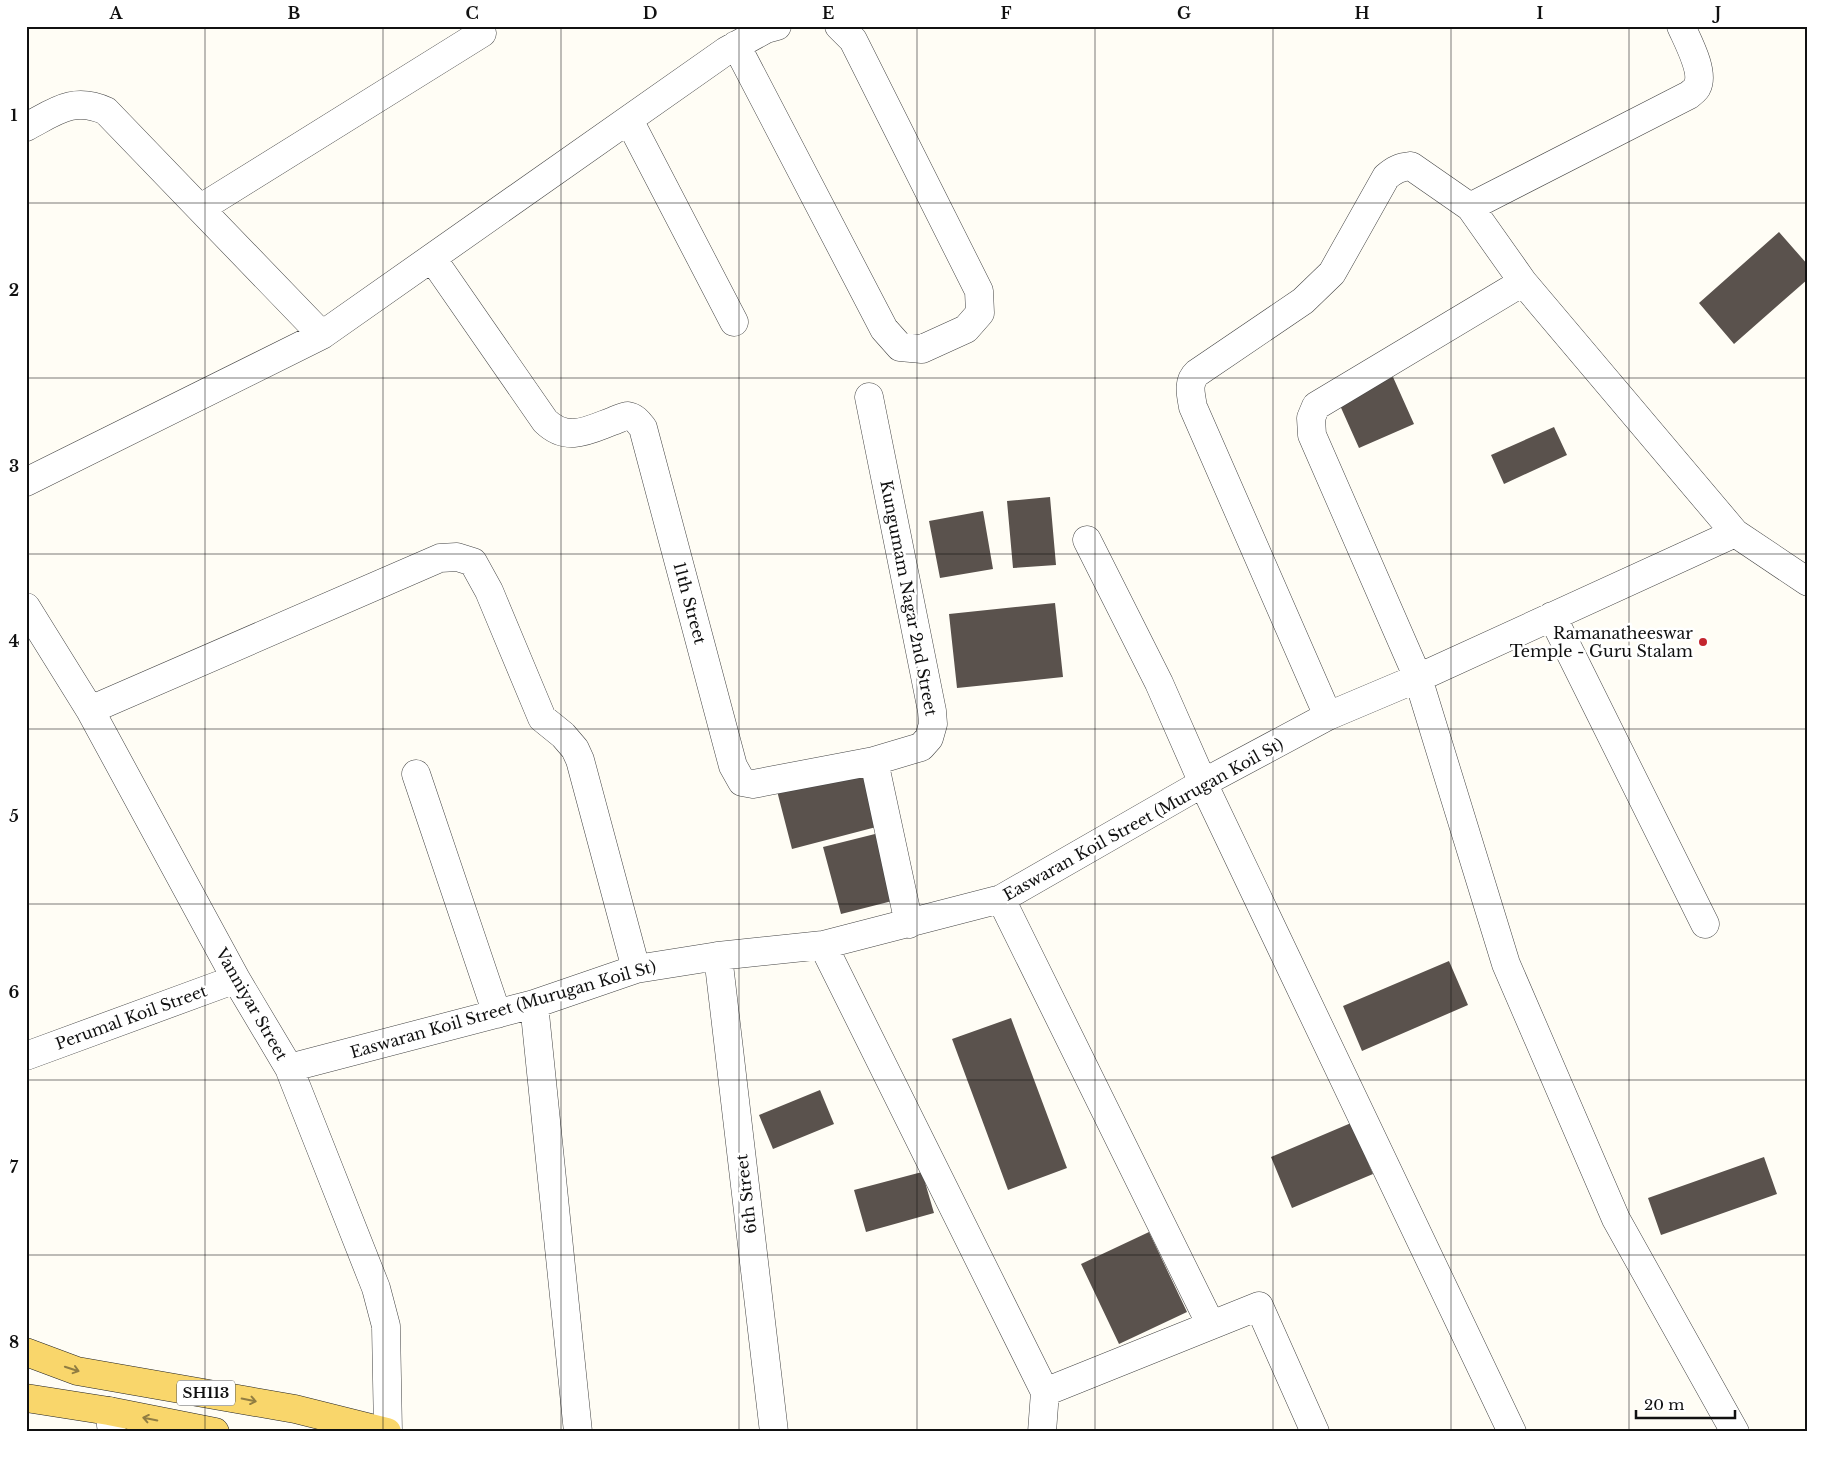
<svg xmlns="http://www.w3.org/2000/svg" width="1834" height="1458" font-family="'Libre Baskerville',serif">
<rect width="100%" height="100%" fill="#fffdf5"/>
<path fill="#5a524d" d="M1779,232l29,33v14l-74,65 -35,-41z
M1393,377l21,47 -55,24 -21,-47z
M1554,427l13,28 -63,29 -13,-29z
M1050,497l6,68 -43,3 -6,-67z
M983,511l10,58 -53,9 -11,-57z
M1055,603l8,74 -106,11 -8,-74z
M865,765l15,61 -88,23 -16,-62z
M883,832l17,67 -59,15 -18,-67z
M1449,961l19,44 -106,46 -19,-45z
M1011,1018l56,150 -59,22 -56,-151z
M820,1090l14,34 -61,25 -14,-34z
M1351,1123l22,51 -81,34 -21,-51z
M1764,1157l13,37 -116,41 -13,-37z
M922,1172l12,41 -68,19 -12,-42z
M1149,1232l38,80 -68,32 -38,-80z"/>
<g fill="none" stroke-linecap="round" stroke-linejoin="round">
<g stroke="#444" stroke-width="29">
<path id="minor" d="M736,45l148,284 16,18 22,2 44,-20 14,-16 -1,-22 -126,-251 -14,-14
M629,120l105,202
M26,127c29,-15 47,-31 80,-16l216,224
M1470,207l219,-112c2,-2 7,-5 8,-8 8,-15 -10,-47 -16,-61
M201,208l281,-175 -4,-7
M432,258l113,163c22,22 44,9 68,0 5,-2 11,-5 15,-5 7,1 11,7 15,12l90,338 9,16 11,2 121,-23 47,-14 8,-9 4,-14 -1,-13 -63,-314
M1523,282l-207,124 -5,12 1,17 106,243 88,286 110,255 119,213
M26,482l296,-147 404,-284 40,-22 11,-3
M1087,540l72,143 44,100 309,649
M26,607l64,103 146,269 53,89 87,220 10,38 2,106
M1552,616l153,308
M90,710l350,-152 17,-1 16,5 16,29 53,127 21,17 12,14 5,11 56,209
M1328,716l-135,-309c-2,-12 -6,-25 4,-34l106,-72 29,-28 54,-96c8,-7 14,-10 25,-11l59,41 53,75 212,251 73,49
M874,761l35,163
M416,774l81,240
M1001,899l210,426
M823,945l222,447 -3,40
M718,956l56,476
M534,1004l44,428
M26,1056l210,-77
M289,1068l245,-64 102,-35 82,-13 105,-11 178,-46 202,-116 125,-67 90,-38 317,-145
M1045,1392l214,-86 56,126
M109,1411l3,21"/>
</g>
<g stroke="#222" stroke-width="29">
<path id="major" d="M26,1352l51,19 218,38 92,23
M26,1398l83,13 106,21"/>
</g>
<use href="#minor" stroke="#fff" stroke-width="28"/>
<use href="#major" stroke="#f9d66b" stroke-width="28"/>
</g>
<defs><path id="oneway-shaft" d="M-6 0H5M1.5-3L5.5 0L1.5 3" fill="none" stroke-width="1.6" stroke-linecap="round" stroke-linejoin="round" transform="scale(1.25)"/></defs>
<g stroke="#917d42">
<use href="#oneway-shaft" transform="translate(72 1369) rotate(18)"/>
<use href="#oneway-shaft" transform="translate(249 1400) rotate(11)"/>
<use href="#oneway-shaft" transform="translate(150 1419) rotate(-169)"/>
</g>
<path fill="none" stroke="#111" stroke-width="1" stroke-opacity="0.55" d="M205,26v1406M383,26v1406M561,26v1406M739,26v1406M917,26v1406M1095,26v1406M1273,26v1406M1451,26v1406M1629,26v1406M26,203h1782M26,378h1782M26,554h1782M26,729h1782M26,904h1782M26,1080h1782M26,1255h1782"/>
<circle fill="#c4262e" stroke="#fff" stroke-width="2" cx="1703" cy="642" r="5"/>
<g text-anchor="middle" stroke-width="5" stroke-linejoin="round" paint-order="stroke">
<rect fill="#fff" stroke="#585858" stroke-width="1" x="177" y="1380.5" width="58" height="25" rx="4"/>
<g font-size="15" font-weight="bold" fill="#111">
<text x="206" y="1398">SH113</text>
</g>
<g font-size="16" fill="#111" stroke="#fff">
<text transform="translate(909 598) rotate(79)" y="6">Kungumam Nagar 2nd Street</text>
<text transform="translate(690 603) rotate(75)" y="6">11th Street</text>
<text transform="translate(1143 819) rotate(-29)" y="6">Easwaran Koil Street (Murugan Koil St)</text>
<text transform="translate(252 1004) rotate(60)" y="6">Vanniyar Street</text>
<text transform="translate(503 1009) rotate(-16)" y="6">Easwaran Koil Street (Murugan Koil St)</text>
<text transform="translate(131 1017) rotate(-20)" y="6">Perumal Koil Street</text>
<text transform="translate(746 1194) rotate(-97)" y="6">6th Street</text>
</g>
<g font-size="16" fill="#111" stroke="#fff" text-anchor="end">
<text x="1693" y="639">Ramanatheeswar<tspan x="1693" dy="18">Temple - Guru Stalam</tspan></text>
</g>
</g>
<rect width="1834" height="1458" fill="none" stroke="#ffffff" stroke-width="55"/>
<path d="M1636 1410v8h99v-8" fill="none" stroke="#111111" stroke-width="2.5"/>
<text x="1644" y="1410" font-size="15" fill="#111111" stroke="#ffffff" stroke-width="4" paint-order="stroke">20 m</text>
<rect x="28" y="28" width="1778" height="1402" fill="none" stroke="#111" stroke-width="2"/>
<g font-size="16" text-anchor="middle" font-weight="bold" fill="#111">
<text x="116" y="19">A</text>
<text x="294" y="19">B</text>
<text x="472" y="19">C</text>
<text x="650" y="19">D</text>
<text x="828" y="19">E</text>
<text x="1006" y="19">F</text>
<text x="1184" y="19">G</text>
<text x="1362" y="19">H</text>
<text x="1540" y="19">I</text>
<text x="1718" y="19">J</text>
<text x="14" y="121">1</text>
<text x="14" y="296">2</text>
<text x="14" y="472">3</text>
<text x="14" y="647">4</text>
<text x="14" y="822">5</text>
<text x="14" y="998">6</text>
<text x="14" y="1173">7</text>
<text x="14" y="1348">8</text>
</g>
</svg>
